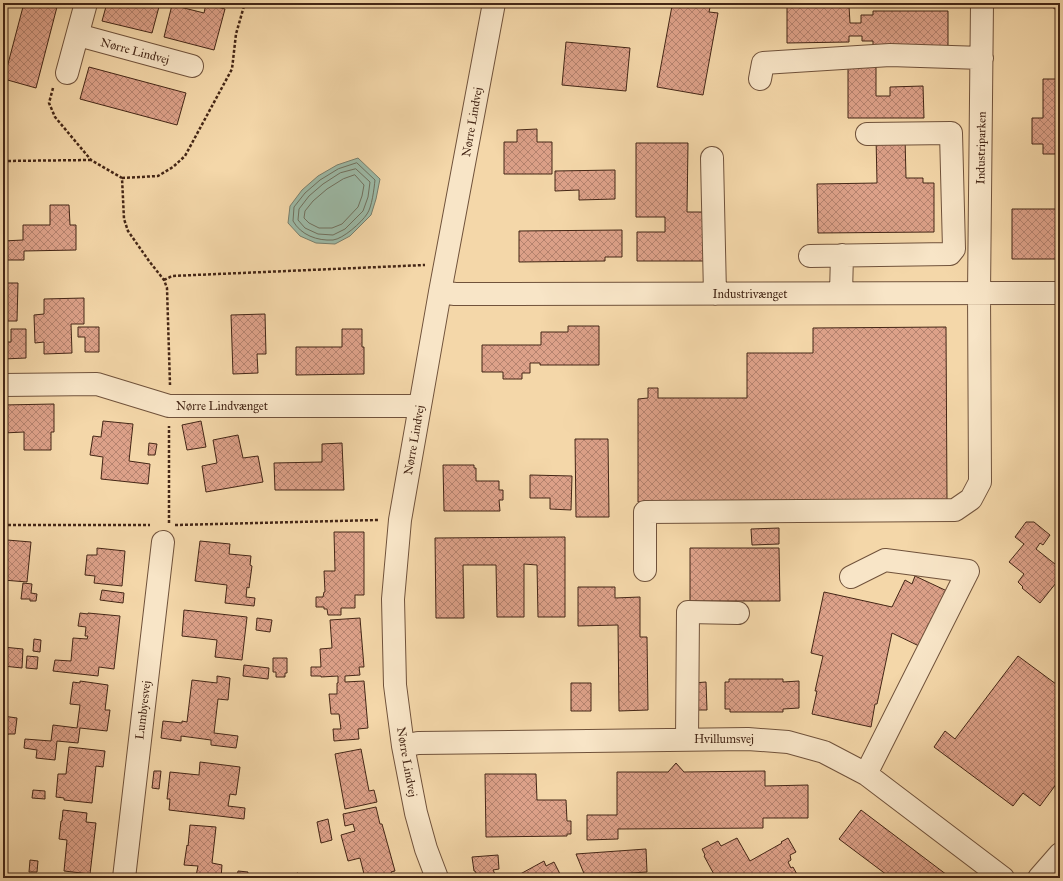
<svg xmlns="http://www.w3.org/2000/svg" width="1063" height="881" font-family="'IM FELL Great Primer',serif">
<defs>
<pattern id="building-cross-hatch" width="8" height="8" patternUnits="userSpaceOnUse"><rect width="8" height="8" fill="#dda189"/><path d="M0 0l8 8M0 8l8-8" fill="none" stroke="#b5836f"/></pattern>
</defs>
<rect width="100%" height="100%" fill="#f4d7a9"/>
<filter id="stains"><feTurbulence type="fractalNoise" baseFrequency=".005" numOctaves="4"/><feColorMatrix values="0 0 0 0 .2 0 0 0 0 .09 0 0 0 0 .02 0 0 0 .5 -.17"/></filter>
<radialGradient id="worn" r=".72"><stop offset=".6" stop-color="#630" stop-opacity="0"/><stop offset="1" stop-color="#630" stop-opacity=".3"/></radialGradient>
<path fill="#9cbaa7" stroke="#797f6d" d="M358,158l22,21 -4,20 -5,16 -21,21 -15,8 -19,-1 -16,-7 -12,-13 2,-17 12,-16 16,-14 19,-11z"/>
<g fill="none" stroke-linecap="round" stroke-linejoin="round">
<path stroke="#70705e" stroke-width="1" d="M357,163l18,17c-1,9 -3,27 -8,34 -5,8 -24,25 -34,26 -16,1 -32,-5 -40,-19l1,-14 11,-14 15,-13 18,-11z
M356,169l14,13 -2,15 -5,14 -18,18 -12,6 -15,-1 -13,-6 -7,-8 1,-11 10,-13 14,-12 17,-11z
M355,175l9,10 -2,11 -4,11 -16,17 -10,4h-13l-10,-5 -5,-5 1,-7 8,-10 14,-12 16,-10z"/>
</g>
<path fill="url(#building-cross-hatch)" stroke="#442616" d="M24,3h34l-22,85 -32,-9z
M107,3h53l-8,30 -50,-12z
M652,3h59l-2,9 9,1 -15,82 -46,-8 15,-81z
M780,3h45v3h24l1,17h11v-8h12v-4h75v37l-75,1v-8h-11v-5h-13v6l-62,1v-36h-7z
M1047,3h13v10z
M206,4l19,5 -11,41 -50,-13 8,-32 32,8z
M566,42l64,6 -4,43 -64,-6z
M848,63h28v33h14v-9l33,-1 1,32h-76z
M89,67l97,26 -9,32 -97,-26z
M1043,79h17v75h-17v-10h-11v-26h11z
M537,129v13h15v32h-48v-32h13v-12z
M876,137h29l1,41h17v5h11v49l-116,1 -1,-49 60,-1z
M636,143h52l-1,69h17v49h-67v-29h28v-15h-29z
M615,170v29l-36,1v-10l-24,1v-20z
M50,205h19l1,20h6v25l-52,1v9h-21v-19l20,-1v-15h27z
M1012,209h48v50h-48z
M622,230v27h-17v4l-86,1v-31z
M3,283h15l-1,38h-13v14h-1z
M84,298v26h-13l1,29 -28,1v-12l-9,1 -1,-28 10,-1v-15z
M265,314l1,40h-9l1,19 -25,1 -2,-59z
M568,326h31v39h-59v-2h-10v10h-8v6h-19v-7h-21v-27h59v-13h27z
M78,327h21v25h-14v-15h-7z
M946,327l1,174 -309,1v-103l10,-1v-10h10v10h89v-45h66v-25z
M11,329h15v29l-23,1v-17h8z
M342,329h20v18h2v27l-68,1v-28h46z
M54,404v28h-3v18h-27v-18l-21,1v-28z
M103,421l30,3 -4,37 21,3 -2,20 -47,-5 2,-22 -13,-2 3,-19 8,1z
M201,421l5,26 -19,3 -5,-25z
M238,435l5,23 15,-2 5,26 -57,10 -4,-26 15,-3 -4,-23z
M575,439h33l1,78h-33z
M149,443l8,1 -2,11h-7z
M342,443l2,47h-69l-1,-27 48,-1v-18z
M443,465h31v3h2v13h23v9h4v10h-4l1,11h-56z
M530,475l42,1 -1,34 -21,-1v-11h-20z
M1026,522h8l16,13 -7,10 -3,-2 -4,6 24,19v10l-20,25 -18,-15 1,-1 -5,-5 6,-8 -15,-12 15,-18 -9,-7z
M779,528v16l-27,1 -1,-16z
M334,532h30v63h-9v13h-14v7h-13l-1,-6h-3v-2h-8v-10h7l1,-5h1l-1,-21h11z
M565,537v80h-27l-1,-52 -13,-1v53h-27l-1,-52h-33l1,53h-28l-1,-80z
M7,540l24,2 -4,40 -24,-2v-27h3z
M200,541l30,3 -1,10 22,2 -1,9 2,1 -3,22 -2,-1 -1,10 9,1 -1,8 -29,-3 2,-18 -32,-4z
M97,548l28,3 -3,35 -28,-3 1,-7 -10,-1 2,-20h10z
M690,548h89l1,53h-90z
M915,576l32,15 -28,55 -27,-13 -15,71h-2l-4,23 -59,-13 5,-23h-2l8,-35 -12,-3 13,-61 68,15 13,-27 7,4z
M23,583l9,1 -1,9 6,1 -1,7h-6v-2h-9z
M578,587h37v11l25,-1v40h7l1,73 -29,1 -1,-86 -40,1z
M102,590l22,3 -1,10 -23,-3z
M184,610l63,7 -5,43 -27,-3 2,-17 -35,-4z
M80,613l8,1v-1l32,3 -6,53 -15,-2 -1,9 -45,-5 2,-11 16,1 2,-23 14,1 1,-3h-3l1,-9 -8,-1z
M257,618l15,2 -2,12 -14,-2z
M360,618l4,49h-5l1,8 -15,1v6l19,-1 4,47 -10,1 1,10 -25,2 -1,-12h8l-2,-15h-8l-2,-20h8v-11h1v-7l-17,1v-1h-10v-9h10l-1,-18 12,-1 -2,-28z
M34,639l7,1 -1,12 -7,-1z
M3,647l20,2 -1,19 -19,-2z
M27,656l11,1 -1,12 -11,-1z
M1018,656l42,31v92l-20,27 -17,-13 -10,13 -79,-59 11,-16 10,8z
M273,658h14v15h-2v4h-9v-5h-3z
M244,665l25,3 -1,11 -25,-3z
M217,676l13,2 -2,22 -10,-1 -4,34 24,3 -2,12 -25,-3v-5l-30,-4v5l-20,-3 2,-17 19,2v-2l5,1 5,-42 25,3z
M729,679h54v3l16,-1v27l-16,1v3h-53v-3h-5v-27h4z
M80,681l28,4 -3,25h5l-3,21 -27,-3 -2,15 -21,-2 -2,19 -19,-2 1,-8 -13,-2 1,-9 26,2 2,-16 24,3 3,-23 -10,-1 3,-22 7,1z
M706,682l1,28h-13l-1,-27z
M571,683h20v28h-20z
M3,716l14,2 -2,16h-7v1h-5z
M69,747l36,4 -2,16 -7,-1 -4,37 -28,-3v-2l-8,-1 2,-23h8z
M361,749l8,42 5,-1 3,12 -32,7 -10,-55z
M200,762l40,5 -4,28 -6,-1 -2,12 17,2 -1,11 -75,-9 1,-11h-3l3,-27 29,3z
M676,763l8,9 81,-1v15l43,-1v33h-45v10l-145,1v10l-31,1v-25h30v-43h51z
M154,771h7l-2,18 -7,-1z
M485,774h51l1,26h29l1,21h4v13h-4v2l-81,1z
M33,790l12,1v8l-13,-1z
M376,807l4,17h2l13,47 -4,1 2,6h-28l-5,-20 -12,3 -7,-26 14,-4 -2,-7 -8,2 -2,-12z
M63,810l24,3 -1,9 10,1 -6,51 -26,-3 3,-31 -8,-1 2,-18h1z
M861,810l90,68h-60l-52,-39z
M328,819l4,21 -11,3 -4,-21z
M190,825l26,2 -4,36 10,2 -1,13 -25,-2 2,-10 -14,-1 3,-20 1,1z
M737,838l13,23 32,-18 -1,-1 7,-4 8,14 -6,3 1,5 -3,2 3,6 2,-1 6,11h-83l-12,-22 1,-1 -3,-6 16,-8 3,5z
M646,849l1,23 -62,4 -9,-22z
M498,855l1,14 -6,1 4,8h-18l-4,-7h-1l-2,-14z
M30,860l8,1 -1,11h-8z
M544,861l2,5 8,-4 8,16h-49z
M238,871l10,1 -1,6h-10z
M298,873l1,5h-17z"/>
<g fill="none" stroke-linecap="round" stroke-linejoin="round">
<g stroke="#70523b" stroke-width="24">
<path id="minor" d="M78,35l114,31
M67,73l19,-70
M760,79l3,-16 127,-8 92,3
M712,158l3,136
M810,256l140,-2 4,-5 -3,-116 -84,1
M440,292l15,2 605,-1
M841,293l1,-38
M3,385l94,-1 72,22h251
M645,570v-58l310,-2 16,-11 9,-17 -1,-189 3,-290
M851,577l34,-17 83,11 -102,203
M687,739l1,-127 50,1
M403,746l15,-3 330,-4 40,3 36,10 42,22 137,104
M124,878l39,-336
M437,878l-11,-29 -10,-36 -13,-67 -8,-61 -2,-86 7,-79 40,-228 54,-289
M1039,878l21,-24"/>
</g>
<path stroke="#442616" stroke-width="2.5" stroke-dasharray="3 2" stroke-linecap="butt" d="M53,88l-4,15 6,14 36,43 31,18 2,41 4,12 21,30 15,19 3,8 3,97
M3,161l88,-1
M122,178l36,-2 15,-9 12,-11 47,-87 4,-35 8,-28 1,-3
M164,280l8,-4 253,-11
M169,523v-97
M3,525h147
M175,525l203,-5"/>
<use href="#minor" stroke="#f8e5c7" stroke-width="22"/>
</g>
<g text-anchor="middle" stroke-width="3.5" stroke-linejoin="round" paint-order="stroke">
<g font-size="12" fill="#442616" stroke="#f8e5c7">
<text transform="translate(135 51) rotate(15)" y="4">Nørre Lindvej</text>
<text transform="translate(472 122) rotate(-80)" y="4">Nørre Lindvej</text>
<text transform="translate(981 148) rotate(-89)" y="4">Industriparken</text>
<text x="750" y="298">Industrivænget</text>
<text x="222" y="410">Nørre Lindvænget</text>
<text transform="translate(414 440) rotate(-80)" y="4">Nørre Lindvej</text>
<text transform="translate(143 710) rotate(-83)" y="4">Lumbyesvej</text>
<text x="724" y="743">Hvillumsvej</text>
<text transform="translate(407 762) rotate(80)" y="4">Nørre Lindvej</text>
</g>
</g>
<rect width="1063" height="881" fill="none" stroke="#f4d7a9" stroke-width="16"/>
<rect x="4" y="4" width="1055" height="873" fill="none" stroke="#442616" stroke-width="2"/>
<rect x="8" y="8" width="1047" height="865" fill="none" stroke="#442616"/>
<rect width="100%" height="100%" filter="url(#stains)"/>
<rect width="100%" height="100%" fill="url(#worn)"/>
</svg>
